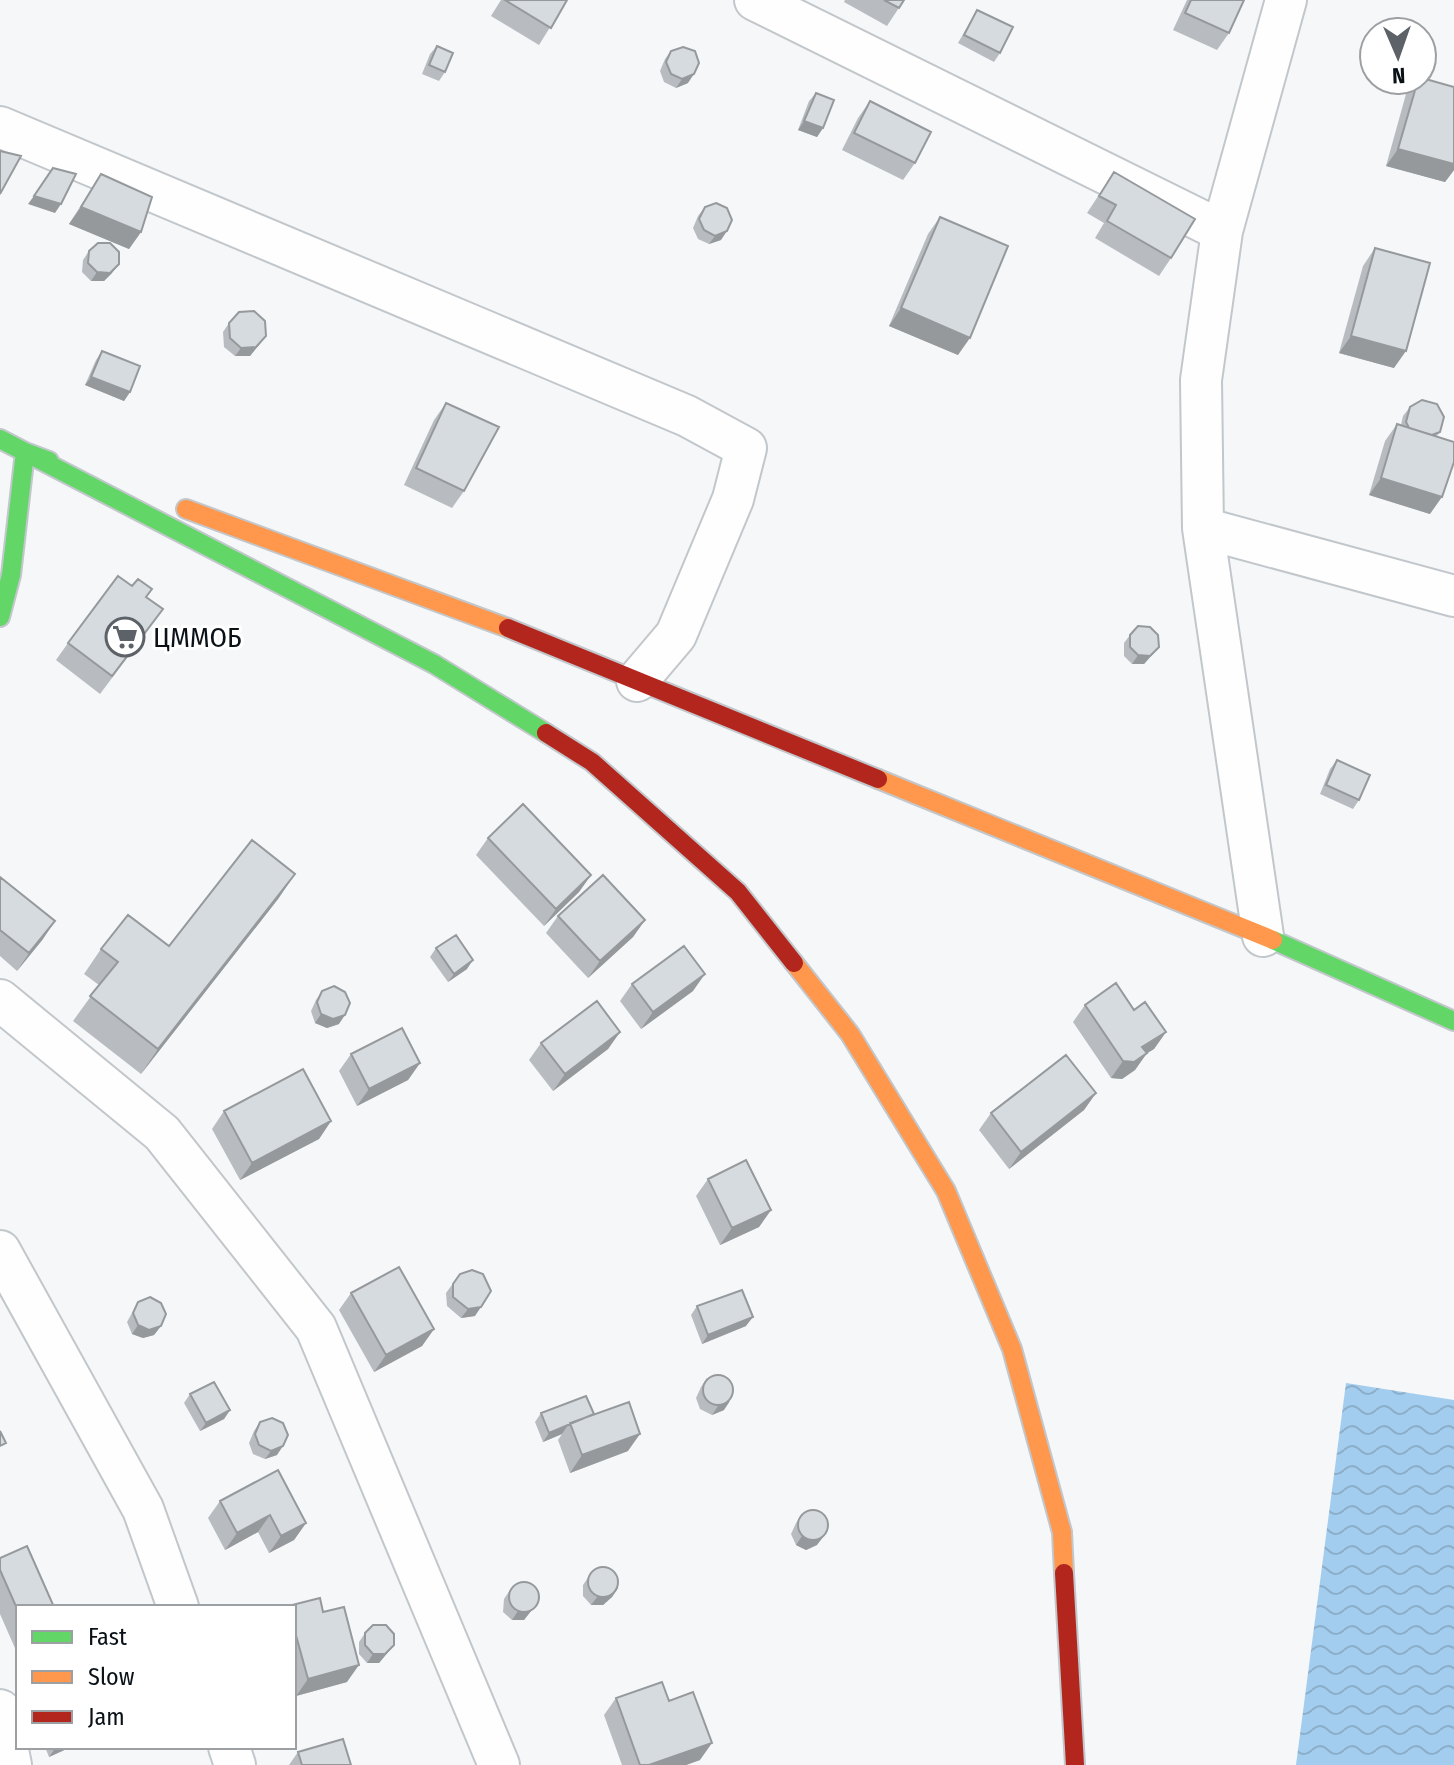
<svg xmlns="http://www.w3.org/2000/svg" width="1454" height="1765" font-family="'Fira Sans Condensed',sans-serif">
<defs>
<pattern id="water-waves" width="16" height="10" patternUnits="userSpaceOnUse" patternTransform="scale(2)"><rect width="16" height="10" fill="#a3cdee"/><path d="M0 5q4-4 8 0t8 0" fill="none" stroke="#8bafcb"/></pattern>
</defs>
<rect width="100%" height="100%" fill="#f5f7f9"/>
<path fill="url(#water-waves)" d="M1346,1383l108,17v365h-158z"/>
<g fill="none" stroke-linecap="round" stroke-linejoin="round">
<g stroke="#c2c7cb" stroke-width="44">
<path id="street" d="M755,0l467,231
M0,127l687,289 59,32 -13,51 -57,136 -39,46
M1203,528l251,68
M1263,936l-60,-408 -2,-148 21,-149 64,-231
M0,1000l162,133 154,195 183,437
M0,1251l143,258 35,98
M0,1710l11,55
M229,1747l6,18"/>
</g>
<g stroke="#c2c7cb" stroke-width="22">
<path id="fast" d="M0,439l434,225 112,69
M0,617l11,-42 14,-123 24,9
M1273,940l181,81"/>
</g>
<g stroke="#c2c7cb" stroke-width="22">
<path id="slow" d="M186,509l322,119
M878,779l395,161
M794,963l56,71 96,157 66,158 50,183 2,41"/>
</g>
<g stroke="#c2c7cb" stroke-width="22">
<path id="jam" d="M508,628l370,151
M546,733l46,29 146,130 56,71
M1064,1573l11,192"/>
</g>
<use href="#street" stroke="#fefefe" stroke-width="40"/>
<use href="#fast" stroke="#63d668" stroke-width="18"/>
<use href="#slow" stroke="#ff974d" stroke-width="18"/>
<use href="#jam" stroke="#b3261e" stroke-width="18"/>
</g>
<path fill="#b8bcc0" d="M501,0h66l-28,45 -48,-29z
M845,0h59l-17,26 -43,-24z
M1187,0h57l-15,33 -12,17 -44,-20z
M977,10l23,43 -6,9 -36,-19z
M437,46l8,26 -6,9 -17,-7 8,-20z
M671,51l17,32 -12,5 -12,-6 -4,-11 5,-12z
M1416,80l38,7v83l-9,12 -59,-16 20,-72z
M816,93l7,35 -6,9 -19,-7 11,-29z
M870,101l45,62 -12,17 -61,-30 16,-32z
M1114,172l57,86 -12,18 -64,-38 9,-15 -17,-10z
M101,174l40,58 -12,17 -60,-25z
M705,207l16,33 -12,4 -11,-5 -5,-11 5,-12z
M940,217l18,138 -69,-29 39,-92z
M1375,248l19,120 -55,-15 24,-87z
M89,251l23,22 -8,8h-13l-9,-9 1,-12z
M229,323l37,13 -16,20h-15l-11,-9 -1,-15z
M102,351l28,41 -6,9 -39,-16 11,-25z
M446,403l18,88 -12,17 -48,-23 30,-65z
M1410,407l30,25 -4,5 -6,77 -61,-19 16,-54 12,-17 4,1 2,-9z
M146,597l5,29 -51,68 -44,-34 12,-17z
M1130,635l29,12 -15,17h-12l-8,-8v-13z
M1337,760l22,40 -6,9 -33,-15 10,-25z
M488,838l103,37 -12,17 -35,34 -68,-71z
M295,874l-17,25 -137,175 -68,-53 26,-36 -15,-11 17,-25 68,-3z
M0,877l43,62 -26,32 -17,-15z
M558,916l87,4 -12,17 -45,41 -42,-45z
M436,948l31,21 -19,13 -18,-25z
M632,984l61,7 -52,38 -21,-28z
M322,991l17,33 -12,4 -12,-5 -4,-12 5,-11z
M1085,1005l49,5 32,22 -12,17 -7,4 -12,17 -13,9 -11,-1 -38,-56z
M620,1032l-12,17 -55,42 -24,-31 12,-17z
M351,1054l69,9 -12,17 -51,26 -18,-35z
M1096,1093l-12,17 -75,59 -30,-39 12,-17z
M224,1111l107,10 -12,18 -79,41 -28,-51z
M708,1179l63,31 -12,17 -39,18 -24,-49z
M460,1274l15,42 -14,2 -14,-12 -1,-13z
M351,1293l83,36 -12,17 -48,26 -35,-62z
M138,1302l23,24 -7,9 -11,3 -11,-4 -5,-12z
M697,1306l49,20 -44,18 -11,-29z
M707,1378l17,32 -12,5 -12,-6 -4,-11 5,-11z
M190,1394l40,16 -6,9 -24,12 -16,-28z
M541,1413l53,2 34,36 -58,22 -12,-33 4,-6 -19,8 -8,-20z
M260,1422l17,33 -12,4 -12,-5 -4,-11 5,-12z
M220,1501l86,22 -12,17 -25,13 -11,-21 -33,18 -17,-32z
M802,1514l15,31 -11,5 -10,-5 -5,-11 5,-11z
M0,1558l18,49v48l-18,-41z
M589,1576l29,12 -6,9 -9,8h-12l-8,-9v-11z
M510,1590l28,12 -14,18h-12l-9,-8 1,-13z
M288,1606l35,6 24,70 -51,14 -2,-6v-83h-7z
M365,1633l29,12 -15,18h-12l-8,-9v-12z
M616,1698l53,3 31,59 -14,5h-64l-18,-50z
M45,1747h26l-22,10z
M298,1752l53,13h-62z"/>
<path fill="#96999c" d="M694,74l-6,9 -12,5 6,-9z
M804,121l19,7 -6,9 -19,-7z
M1398,149l56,15v6l-9,12 -59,-16z
M34,196l27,8 -6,9 -27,-9z
M81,207l60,25 -12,17 -60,-25z
M727,231l-6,9 -12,4 6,-8z
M119,264l-7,9 -8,8h-13l6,-9z
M901,308l69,30 -12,17 -69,-29z
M266,336l-16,20h-15l6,-8z
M1351,336l55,15 -12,17 -55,-15z
M91,377l39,15 -6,9 -39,-16z
M1381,478l61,19 -12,17 -61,-19z
M1159,647l-15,17h-12l6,-9z
M295,874l-17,25 -137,175 17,-25z
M591,875l-12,17 -35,34 12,-17z
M645,920l-12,17 -45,41 12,-17z
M55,921l-12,18 -26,32 12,-18z
M473,960l-6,9 -19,13 6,-8z
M705,974l-12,17 -52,38 12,-17z
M321,1014l24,1 -6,9 -12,4 -12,-5z
M620,1032l-12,17 -55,42 12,-17z
M1166,1032l-12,17 -21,13 14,-9 -12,17 -13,9 -11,-1 12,-17z
M420,1063l-12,17 -51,26 12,-17z
M1096,1093l-12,17 -75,59 12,-17z
M331,1121l-12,18 -79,41 12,-17z
M771,1210l-12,17 -39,18 12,-17z
M481,1307l-6,9 -14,2 7,-9z
M753,1317l-7,9 -44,18 6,-9z
M138,1325l23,1 -7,9 -11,3 -11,-4z
M434,1329l-12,17 -48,26 12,-17z
M730,1401l-6,9 -12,5 6,-9z
M230,1410l-6,9 -24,12 6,-8z
M568,1425l-6,9 -19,8 6,-9z
M640,1434l-12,17 -58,22 12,-18z
M283,1446l-6,9 -12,4 6,-8z
M270,1515l-12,17 -33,18 12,-17z
M306,1523l-12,17 -25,13 12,-17z
M802,1536h22l-7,9 -11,5 -10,-5z
M618,1588l-6,9 -9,8h-12l7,-9z
M538,1602l-14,18h-12l6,-9z
M394,1645l-15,18h-12l6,-9z
M359,1665l-12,17 -51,14 12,-17z
M712,1743l-12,17 -14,5h-37z
M56,1747h15l-22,10z"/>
<path fill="#d6dbdf" stroke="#96999c" stroke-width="2" d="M505,0h62l-16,28z
M884,0h20l-5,8z
M1191,0h53l-15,33 -44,-20z
M977,10l36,17 -13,26 -36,-18z
M437,46l16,7 -8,19 -16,-7z
M683,47l12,4 4,12 -5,11 -12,5 -11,-5 -5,-12 5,-11z
M1422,78l32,9v77l-56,-15 20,-69h4z
M816,93l18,7 -11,28 -19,-7z
M870,101l61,31 -16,31 -61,-30z
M0,151l21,5 -21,38z
M53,168l23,6 -15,30 -27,-8z
M1114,172l81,47 -24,39 -64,-37 9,-16 -17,-9z
M101,174l51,23 -11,35 -60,-25z
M716,203l11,5 5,12 -5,11 -12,5 -11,-6 -5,-11 6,-12z
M940,217l68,29 -38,92 -69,-30z
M98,243h12l9,9v12l-9,9 -13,-1 -9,-9 1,-12z
M1375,248l55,15 -24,88 -55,-15z
M254,311l11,10 1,15 -10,11 -15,1 -11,-10 -1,-15 10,-11z
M102,351l38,15 -10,26 -39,-15z
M1422,400l15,4 7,13 -4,15 -8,3 -23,-7 -3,-6 4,-15z
M446,403l53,24 -35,64 -48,-23z
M1397,424l57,18v20l-12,35 -61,-19z
M118,576l14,10 6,-7 14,10 -6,8 17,12 -51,67 -44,-33z
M1138,626l12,1 8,8 1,12 -9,9 -12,-1 -8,-8v-12z
M1337,760l33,15 -11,25 -33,-15z
M523,804l68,71 -35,34 -68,-71z
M252,840l43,34 -137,175 -68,-53 28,-34 -17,-13 27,-34 41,31z
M603,875l42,45 -45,41 -42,-45z
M0,877l55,44 -26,32 -29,-23z
M456,935l17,25 -19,14 -18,-26z
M684,946l21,28 -52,38 -21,-28z
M1116,983l18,27 11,-8 21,30 -24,15 5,6 -13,9 -11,-1 -38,-56z
M334,986l11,6 5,11 -5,12 -12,4 -12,-5 -4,-12 5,-11z
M597,1001l23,31 -55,42 -24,-31z
M402,1028l18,35 -51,26 -18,-35z
M1066,1055l30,38 -75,59 -30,-39z
M303,1069l28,52 -79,42 -28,-52z
M746,1160l25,50 -39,18 -24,-49z
M399,1267l35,62 -48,26 -35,-62z
M472,1270l11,4 8,17 -10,16 -13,2 -15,-12v-13l7,-10z
M742,1290l11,27 -45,18 -11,-29z
M150,1297l11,6 5,11 -5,12 -12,4 -11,-5 -5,-12 5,-11z
M703 1390a15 15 0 1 1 30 0a15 15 0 1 1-30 0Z
M214,1382l16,28 -24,13 -16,-29z
M586,1396l8,18 -45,19 -8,-20z
M629,1402l11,32 -58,21 -12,-32z
M272,1418l11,5 5,12 -5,11 -12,5 -12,-6 -4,-11 5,-12z
M0,1431l6,12 -6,3z
M278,1470l28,53 -25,13 -11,-21 -33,18 -17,-32z
M798 1525a15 15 0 1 1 30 0a15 15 0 1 1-30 0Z
M27,1546l27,61h-36v4l-18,-41v-12z
M588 1582a15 15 0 1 1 30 0a15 15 0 1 1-30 0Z
M509 1597a15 15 0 1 1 30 0a15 15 0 1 1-30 0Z
M320,1598l3,14 21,-5 15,58 -51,14 -14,-51v-21h-6v-1z
M373,1625h13l8,9v11l-9,9h-12l-8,-9v-12z
M662,1682l7,19 24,-9 19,51 -63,22h-9l-24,-67z
M343,1739l8,26h-49l-4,-13z"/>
<defs>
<g id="supermarket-ring" transform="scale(2)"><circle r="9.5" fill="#fff" stroke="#5c6267" stroke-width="1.5"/><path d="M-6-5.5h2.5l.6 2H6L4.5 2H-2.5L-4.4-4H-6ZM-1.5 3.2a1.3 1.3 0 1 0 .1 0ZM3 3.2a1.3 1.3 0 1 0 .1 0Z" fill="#5c6267"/></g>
</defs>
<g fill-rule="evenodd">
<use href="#supermarket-ring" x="125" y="637"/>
</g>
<g text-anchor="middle" stroke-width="6" stroke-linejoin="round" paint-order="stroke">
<g font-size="28" fill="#0a1218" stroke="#fff" text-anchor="start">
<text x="153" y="647">ЦММОБ</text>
</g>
</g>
<rect x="16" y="1605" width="280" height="144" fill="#ffffff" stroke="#9da0a3" stroke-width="2"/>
<rect x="32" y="1631" width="40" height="12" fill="#63d668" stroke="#9da0a3" stroke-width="2"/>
<text x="88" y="1645" font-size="24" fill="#0a1218">Fast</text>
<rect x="32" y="1671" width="40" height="12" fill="#ff974d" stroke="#9da0a3" stroke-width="2"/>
<text x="88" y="1685" font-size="24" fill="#0a1218">Slow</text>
<rect x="32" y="1711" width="40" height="12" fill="#b3261e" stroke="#9da0a3" stroke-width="2"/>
<text x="88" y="1725" font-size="24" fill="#0a1218">Jam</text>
<g transform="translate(1398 56) rotate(178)"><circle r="38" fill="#ffffff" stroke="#9da0a3" stroke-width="2"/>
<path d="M0-6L14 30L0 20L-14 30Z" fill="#5c6267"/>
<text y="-12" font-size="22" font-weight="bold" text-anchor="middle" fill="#0a1218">N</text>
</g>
</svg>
